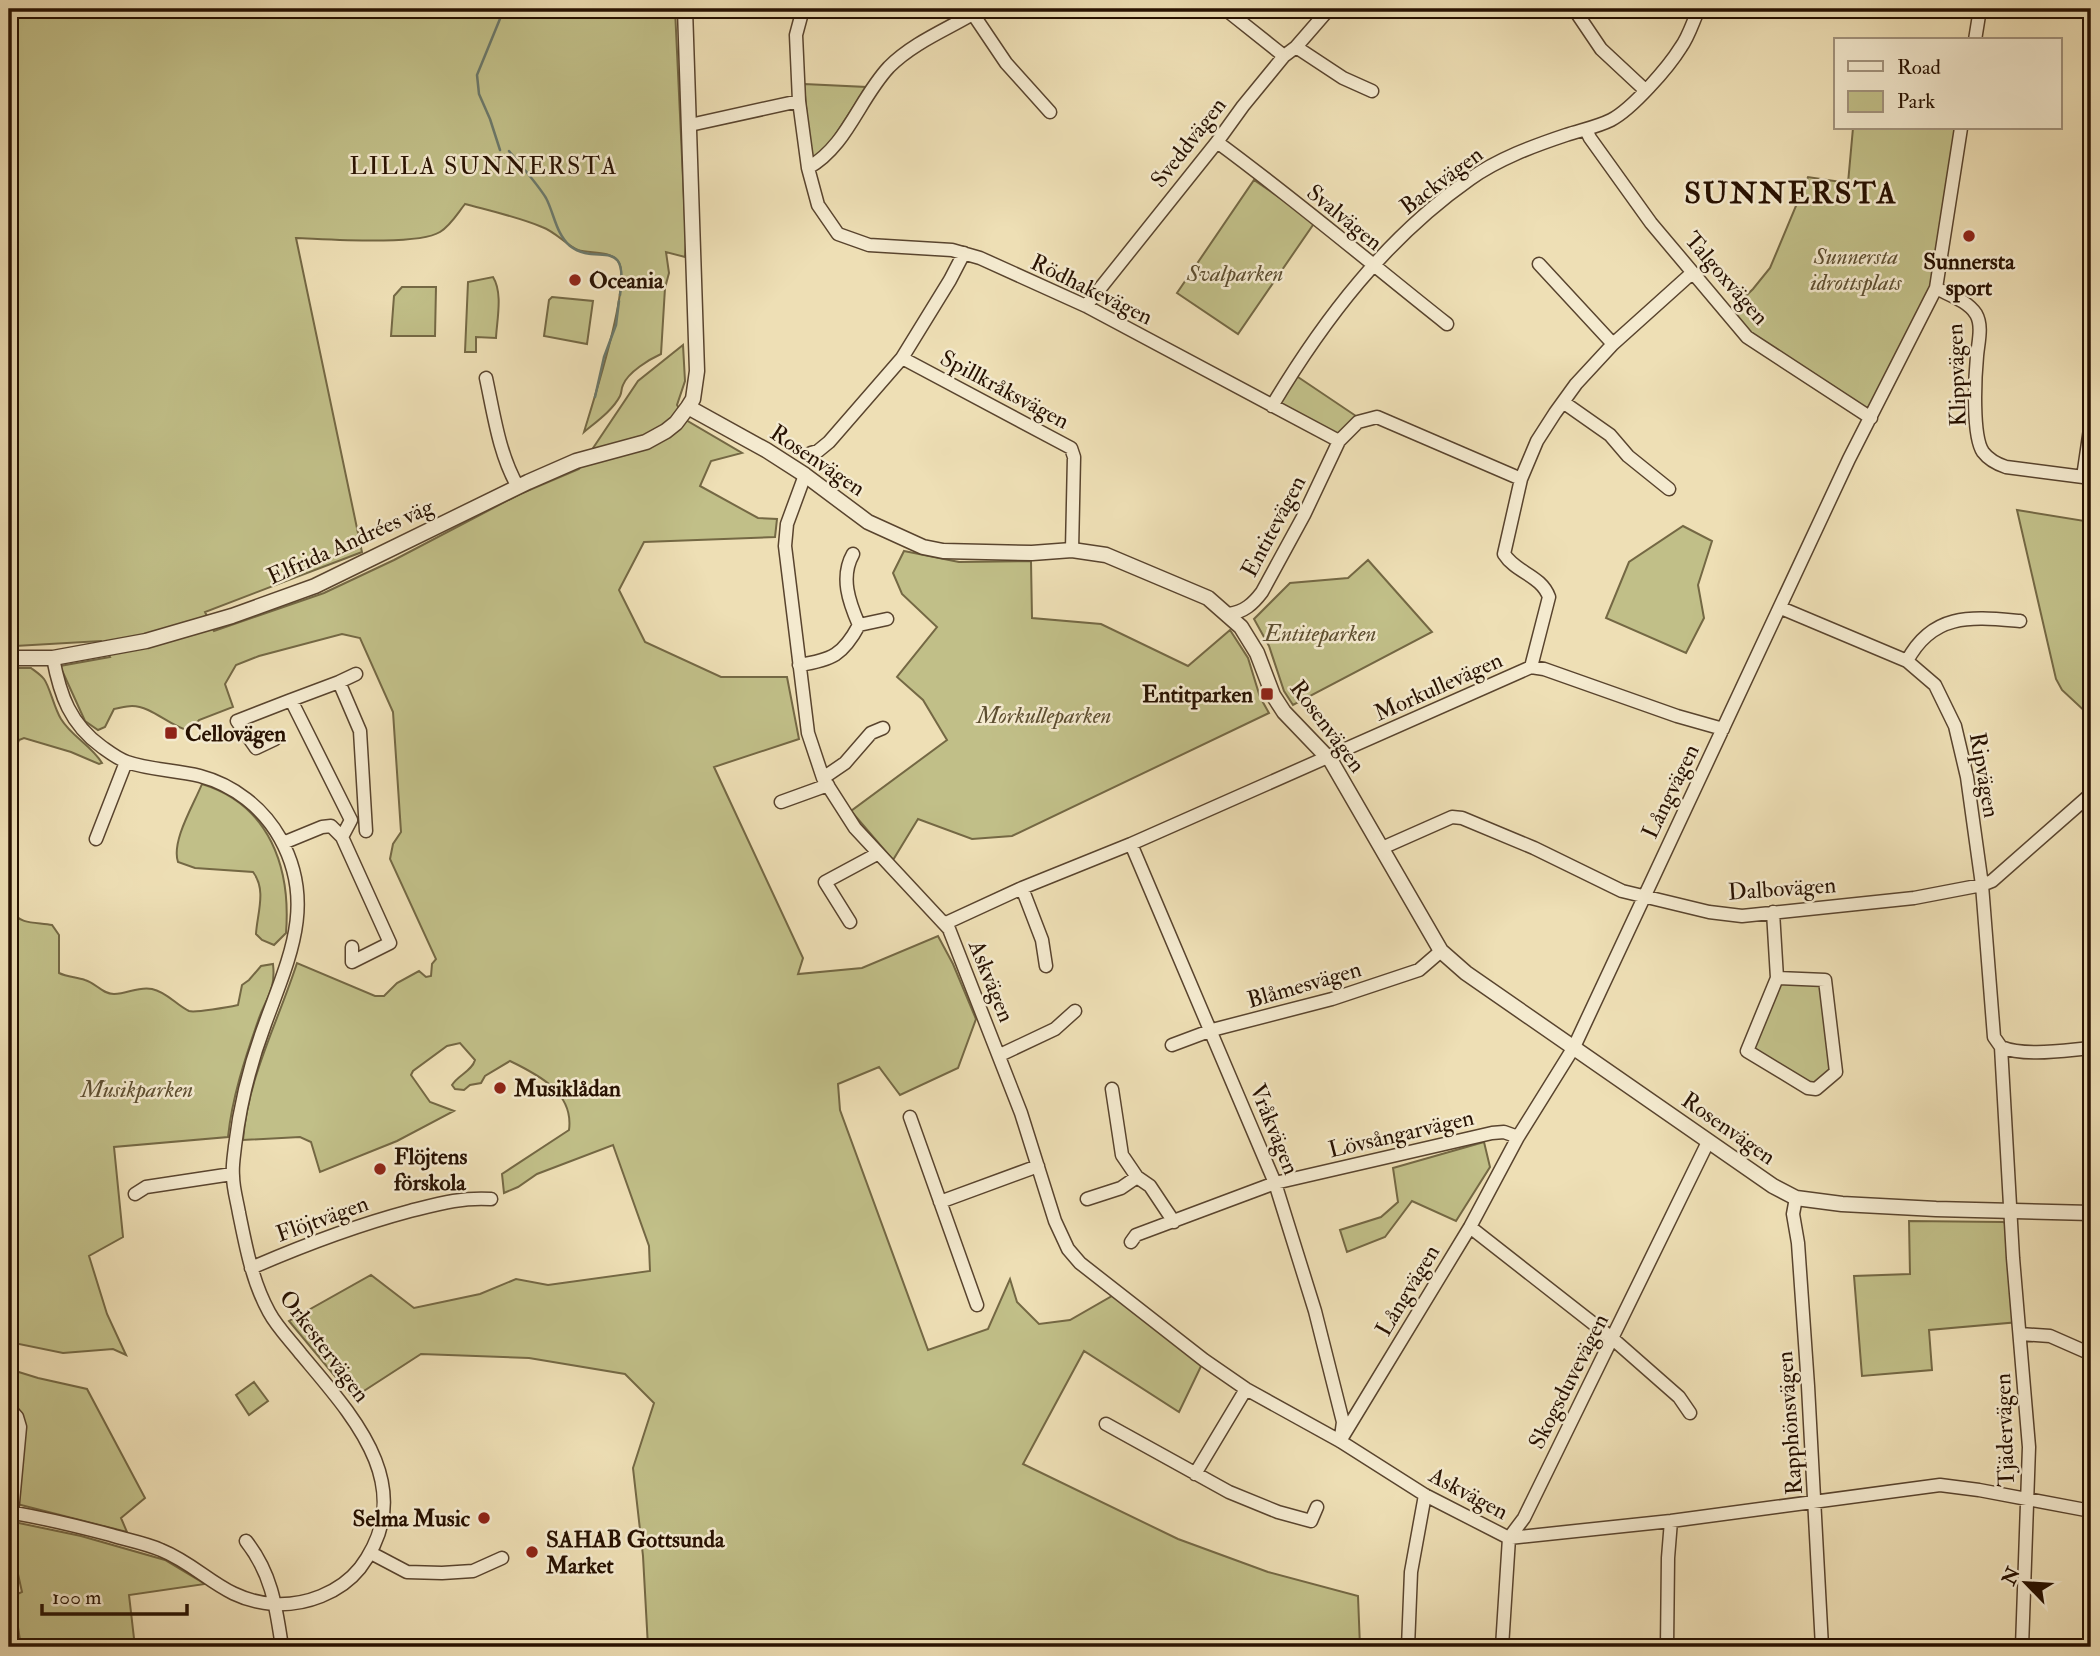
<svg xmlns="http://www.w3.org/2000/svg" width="2100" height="1656" font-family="'IM FELL Double Pica',serif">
<rect width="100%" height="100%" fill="#eedfb5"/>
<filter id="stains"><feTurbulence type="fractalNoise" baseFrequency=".00286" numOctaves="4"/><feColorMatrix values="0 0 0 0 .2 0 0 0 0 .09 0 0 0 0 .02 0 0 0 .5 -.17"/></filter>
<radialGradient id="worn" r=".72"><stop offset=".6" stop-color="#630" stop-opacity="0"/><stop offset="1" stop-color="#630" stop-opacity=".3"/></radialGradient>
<path fill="#c1bf88" stroke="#746844" stroke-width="2" d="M9,9h666l11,233 -1,15 -19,-5 3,21 -4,15 -4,66c-11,5 -33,18 -38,31 -2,4 -1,7 -3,11 -7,14 -24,26 -36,36 8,-27 49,-152 34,-171 -9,-11 -28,-7 -40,-11 -12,-5 -22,-18 -36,-23 -24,-10 -51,-16 -77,-23 -8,10 -14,21 -25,28 -23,14 -114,7 -144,6l66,314 -157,60 9,19 110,-38 70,-33 126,-66 59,-25 59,-88 45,-36 2,36 -8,24 9,15 56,33 -31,8 -11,25 58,32 19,1 -2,18 -131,5 -25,48 26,52 76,35h66l12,62 -85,28 89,191 -5,16 64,-6 76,-32 15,28 23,55 -18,49 -58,27 -21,-28 -41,17 2,26 88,240 60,-21 22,-50 7,23 22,22 31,-4 49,-28 85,68 -25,52 -95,-61 -61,113 155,75 90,33 90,24 2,51h-712l-5,-91 -10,-88 21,-65 -29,-29 -96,-16 -108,-4 -68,44 -64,-77 82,-46 43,33 66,-14 36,-15 32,6 102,-14 -1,-25 -36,-101 -76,29 -19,13 -14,6 -2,-19 67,-44c5,-37 -30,-55 -59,-69l-25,15 -4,7 -11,2 -6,5 -9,-1 -3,-4c6,-10 20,-14 23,-25l-15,-17 -13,3 -34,25 -2,4 19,27 24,9 -57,30 -77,31 -9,-30 -11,-5 -57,3c5,-63 35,-118 54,-177l78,33h9l13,-13 22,-12 7,6 5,-1 1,-12 4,-5 -46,-100 3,-15 8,-12 -8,-120 -33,-74 -18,-4 -83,22 -23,9 -11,19 8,23 -34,13 -9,11c-20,-4 -38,-25 -58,-25 -6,0 -12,2 -18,3l-9,18 -7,3 -13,-9 -25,-55 50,-9 -9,-16 -86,5 -6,-3z
M804,84l62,3 -36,56 -19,18z
M1853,128h108l-25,160 -65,130 -145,-103 27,-26 17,-21 38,-91 40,6z
M1254,180l61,42 -77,112 -61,-41z
M493,277c10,16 4,42 3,61l-20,-1v15h-11l3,-70z
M402,287h34l-1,49h-44l3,-40z
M552,297l41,4 -6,43 -43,-8 5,-36z
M1292,373l70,47 -23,21 -67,-35z
M2017,510l74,12v195l-29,-27 -6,-11z
M1683,526l29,15 -14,44 6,33 -18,35 -80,-35 23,-56z
M904,551l55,11 72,-1 1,57 69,6 87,42 42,-36 18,28 12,39 9,16 -257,123 -40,3 -54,-20 -25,41 -42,-49 96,-71 -24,-40 -26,-23 40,-50 -35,-33 -9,-21z
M1368,560l64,72 -139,73 -9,-14 -15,-45 -15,-27 36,-36 58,-5z
M9,668h22c4,3 10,7 13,11 6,8 10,29 17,40 11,18 30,26 41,44l-3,1 -28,-12 -47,-14 -5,2 -10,27z
M202,784c68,21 89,84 84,149l-12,12 -12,-5 -6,-6c1,-20 11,-44 -3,-62l-58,-4 -17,-6c-7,-21 16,-58 24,-78z
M9,888c3,7 1,17 4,24 6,13 27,10 39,13l7,10v38c8,4 17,4 26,7 11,3 17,14 29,14 14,0 24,-8 38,-5 15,3 24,16 37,22 6,2 40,-4 49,-6l4,-20 7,-5 12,-14 12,-2c3,27 -7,33 -15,57 -13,37 -26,77 -30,116l-114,10 9,90 -34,19 18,58 19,41 -13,-6 -50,4 -54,-11z
M1777,978l48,2 11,92 -20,17 -69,-38z
M1484,1142l6,25 -34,54 -44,-20 -27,36 -38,15 -7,-22 41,-13 17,-15 -5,-34z
M1909,1221l94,1 9,5 7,95 -90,8 3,40 -70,6 -8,-100 56,-2z
M9,1369l29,9 49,11 58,109 -24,20 6,14 -114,-29 7,-67 -11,-28z
M254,1382l14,19 -19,14 -13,-20z
M14,1522l67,14 84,24 40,24 -76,11 6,52h-114l-5,-33 -7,9v-25l13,-6 -13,-58v-5z"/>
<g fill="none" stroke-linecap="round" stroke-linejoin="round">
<path stroke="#6b786a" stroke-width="2.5" d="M500,150l-10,-31 -11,-25 -2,-19 27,-66
M509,151c12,15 27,31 37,47 8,15 10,36 24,48 27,21 59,-12 50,49
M595,397l9,-40 12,-32 3,-24"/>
<g stroke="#59442e" stroke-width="15">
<path id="minor" d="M803,9l-7,26 3,66 9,67 10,37 20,29 31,11 83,5 28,8 106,48 253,135 19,-19 19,-5 144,62
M1225,9l59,47
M1574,9l27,40 44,41
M973,14l33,49 44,49
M1975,40l5,-31
M1296,47l47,31 29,13
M690,125l109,-24
M1586,130l4,8 61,85 96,114 124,81
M1217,142c79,58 153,121 230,182
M808,168c39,-22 51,-69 81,-101 26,-26 62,-39 92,-58
M1539,264l74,80
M1936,288c13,7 32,13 40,26 7,12 2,29 1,42 -2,21 -5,80 6,96 6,8 14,12 23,15l85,11
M1086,306l131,-164 26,-36 41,-50 12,-9 33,-38
M902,358l169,90 3,9 -2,93
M486,378c8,37 13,76 32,109
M1563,402l47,33 18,21 41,33
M1272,406c52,-87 114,-168 198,-227 28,-20 63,-33 96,-44 15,-5 31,-8 45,-15 21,-11 57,-52 70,-73 8,-11 12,-26 18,-38
M811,453l7,-2 11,-9 73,-84 48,-78 14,-27
M805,475l-18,49 -2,22 23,187 15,45 32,50 94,101 72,184 34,108 13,28 12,14 124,97 42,29 94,52 85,54 84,43 162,-17 269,-36 39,5 112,21
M2083,477l8,-55
M853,554c-13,23 -4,48 6,71
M1781,608l126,53 28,24 20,41 12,51 15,108 12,152 7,10
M1229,614c15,-2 24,-10 33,-22l42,-77 35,-74
M1907,661c26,-49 65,-44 113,-40
M799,665c33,-5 44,-10 60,-40l28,-6
M1531,667l18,-70c-8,-22 -33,-24 -45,-43l17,-75 16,-38 18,-28 21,-29 37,-40 79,-71
M339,682l21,49 6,100
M291,700l48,-18 17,-8
M275,739l-19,9 -19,-27 54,-21 60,120 -9,17
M823,778l22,-15 26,-30 12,-5
M781,802l47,-17
M96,839l30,-77
M283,843l39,-16 9,-1 11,11 48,106 -38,19v-15
M1131,844l144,339 40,128 28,111 -2,15
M1382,848l70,-31 10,1 72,30 88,43 87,21 33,4 172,-18 68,-13 10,-4 99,-87
M1022,888l20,52 4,26
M1773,912l4,66 -30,73 61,37 8,1 20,-17 -11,-92 -48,-2
M850,922l-25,-40 52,-28
M946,923l76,-35 109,-44 400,-177 13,2 133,47 46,13
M1172,1045l40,-15 120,-31 87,-29 22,-19
M2001,1047l12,211 16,189 -7,200
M2001,1047c24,10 65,3 90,1
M1000,1055l55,-26 20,-18
M1112,1089l10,66 15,22
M910,1117l67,188
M135,1194l11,-7 86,-13
M1796,1198l-3,16 5,29 10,143 14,261
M1087,1199l34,-11 16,-11 13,9 24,36
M940,1202l98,-36
M1470,1227l143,112 66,58 11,16
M1131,1242l5,-7 139,-52 217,-50 12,-1 14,5
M251,1268c53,-23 103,-42 159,-57 28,-7 52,-14 81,-12
M2020,1334l30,2 41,18
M9,1408l8,9 3,10 -8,86
M1106,1424l123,68 49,20 33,9 6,-14
M1340,1441l130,-214 48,-90 56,-90 275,-588 87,-171 25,-160
M1195,1474l51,-85
M9,1512c34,6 68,14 102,23 16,5 34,8 50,15 42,17 61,50 112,54 32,2 67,-11 87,-36 61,-81 -8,-153 -59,-214 -11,-14 -24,-27 -32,-42 -17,-31 -23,-65 -30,-99 -2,-12 -6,-25 -6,-37 -1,-10 1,-20 2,-30 5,-42 15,-82 30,-122 23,-64 52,-120 15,-186 -17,-30 -46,-53 -80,-62 -24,-6 -50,-6 -73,-14 -9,-3 -18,-10 -25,-15 -32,-23 -42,-52 -49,-89
M246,1541c26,33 30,66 36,106
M371,1553l36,19 35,1 31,-2 29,-13
M1408,1647l3,-75 14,-77
M1502,1647l7,-109 15,-20 184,-376
M1667,1647l1,-89 3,-37"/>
</g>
<g stroke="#59442e" stroke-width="17">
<path id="tertiary" d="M688,407l78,43 39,25 63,47 55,25 20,4 89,2 40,-3 34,5 102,43 33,29 16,26 16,42 11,17 47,49 110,190 25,22 307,213 23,12 46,6 94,5 155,4
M9,658h44l93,-17 86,-25 83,-30 213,-104 48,-21 70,-19 20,-11 10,-8 12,-16 5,-8 4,-28 -12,-362"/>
</g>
<use href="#minor" stroke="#f4eacf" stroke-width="12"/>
<use href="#tertiary" stroke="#f4eacf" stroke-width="14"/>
</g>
<g fill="#8f2418" stroke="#f4eacf" stroke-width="2.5">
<circle cx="1969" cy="236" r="7"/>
<circle cx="575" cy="280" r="7"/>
<rect x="1260" y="687" width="14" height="14" rx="3.5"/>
<rect x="164" y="726" width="14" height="14" rx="3.5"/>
<circle cx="500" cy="1088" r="7"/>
<circle cx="380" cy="1169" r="7"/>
<circle cx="484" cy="1518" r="7"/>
<circle cx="532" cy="1552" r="7"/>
</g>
<g text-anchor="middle" stroke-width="5" stroke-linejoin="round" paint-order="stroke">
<g font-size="23" fill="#271101" stroke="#f4eacf">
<text transform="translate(1188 142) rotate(-52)" y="8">Sveddvägen</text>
<text transform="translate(1441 180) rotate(-37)" y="8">Backvägen</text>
<text transform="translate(1345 217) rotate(39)" y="8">Svalvägen</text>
<text transform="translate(1727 278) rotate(49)" y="8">Talgoxvägen</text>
<text transform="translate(1092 289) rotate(26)" y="8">Rödhakevägen</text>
<text transform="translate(1956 375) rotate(-92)" y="8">Klippvägen</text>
<text transform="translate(1005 389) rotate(28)" y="8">Spillkråksvägen</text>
<text transform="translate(818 460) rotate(34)" y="8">Rosenvägen</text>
<text transform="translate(1273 526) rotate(-62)" y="8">Entitevägen</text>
<text transform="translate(350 541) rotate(-24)" y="8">Elfrida Andrées väg</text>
<text transform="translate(1438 686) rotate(-24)" y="8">Morkullevägen</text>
<text transform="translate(1328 726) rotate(53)" y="8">Rosenvägen</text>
<text transform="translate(1985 775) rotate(80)" y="8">Ripvägen</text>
<text transform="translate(1670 791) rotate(-64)" y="8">Långvägen</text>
<text transform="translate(1782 888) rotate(-4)" y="8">Dalbovägen</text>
<text transform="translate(992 981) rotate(68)" y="8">Askvägen</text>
<text transform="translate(1304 984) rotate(-16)" y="8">Blåmesvägen</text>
<text transform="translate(1729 1128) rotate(35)" y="8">Rosenvägen</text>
<text transform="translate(1275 1129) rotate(68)" y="8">Vråkvägen</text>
<text transform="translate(1401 1133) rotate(-13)" y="8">Lövsångarvägen</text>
<text transform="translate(322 1218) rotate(-20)" y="8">Flöjtvägen</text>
<text transform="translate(1407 1290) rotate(-59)" y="8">Långvägen</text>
<text transform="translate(325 1346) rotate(53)" y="8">Orkestervägen</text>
<text transform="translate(1568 1381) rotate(-63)" y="8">Skogsduvevägen</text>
<text transform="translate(1789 1423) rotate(-94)" y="8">Rapphönsvägen</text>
<text transform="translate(2004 1430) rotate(-92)" y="8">Tjädervägen</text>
<text transform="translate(1469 1493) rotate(28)" y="8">Askvägen</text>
</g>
<g font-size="23" font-style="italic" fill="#5d4e30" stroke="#f4eacf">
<text x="1856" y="264">Sunnersta<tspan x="1856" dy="26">idrottsplats</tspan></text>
<text x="1235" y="281">Svalparken</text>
<text x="1320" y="641">Entiteparken</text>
<text x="1044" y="723">Morkulleparken</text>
<text x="137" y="1097">Musikparken</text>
</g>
<g font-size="23" font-weight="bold" fill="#271101" stroke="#f4eacf" text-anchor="start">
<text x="1969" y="269" text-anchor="middle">Sunnersta<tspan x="1969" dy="26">sport</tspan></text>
<text x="589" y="288">Oceania</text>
<text x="1253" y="702" text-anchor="end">Entitparken</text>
<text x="185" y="741">Cellovägen</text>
<text x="514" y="1096">Musiklådan</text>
<text x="394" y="1164">Flöjtens<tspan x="394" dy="26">förskola</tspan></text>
<text x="470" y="1526" text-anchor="end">Selma Music</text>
<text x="546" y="1547">SAHAB Gottsunda<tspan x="546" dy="26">Market</tspan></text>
</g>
<g font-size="24" letter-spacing="2" fill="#271101" stroke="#f4eacf">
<text x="484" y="174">LILLA SUNNERSTA</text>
</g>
<g font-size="30" font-weight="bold" letter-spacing="2" fill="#271101" stroke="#f4eacf">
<text x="1791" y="203">SUNNERSTA</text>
</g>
</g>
<rect width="2100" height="1656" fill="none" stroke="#eedfb5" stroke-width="35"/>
<rect x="10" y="10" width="2079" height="1635" fill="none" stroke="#271101" stroke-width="3.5"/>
<rect x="18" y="18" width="2065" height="1621" fill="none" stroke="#271101" stroke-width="2"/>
<rect x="1834" y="38" width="228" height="91" fill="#f4eacf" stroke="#a2937d" stroke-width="2"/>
<rect x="1848" y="61" width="35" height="10" fill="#f4eacf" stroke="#a2937d" stroke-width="2"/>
<text x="1897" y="74" font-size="21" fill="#271101">Road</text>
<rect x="1848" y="91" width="35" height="21" fill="#c1bf88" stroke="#a2937d" stroke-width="2"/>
<text x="1897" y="108" font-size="21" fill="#271101">Park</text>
<g transform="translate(2026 1583) rotate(295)" stroke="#f4eacf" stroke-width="5" paint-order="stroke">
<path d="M0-5L12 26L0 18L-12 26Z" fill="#271101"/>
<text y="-10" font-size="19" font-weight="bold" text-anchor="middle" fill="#271101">N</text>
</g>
<path d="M42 1604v10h145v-10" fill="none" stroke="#271101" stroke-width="3.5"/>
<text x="52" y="1604" font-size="21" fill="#271101" stroke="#f4eacf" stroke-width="5" paint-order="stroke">100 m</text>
<rect width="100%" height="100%" filter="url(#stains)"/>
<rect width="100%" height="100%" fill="url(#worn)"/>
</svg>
